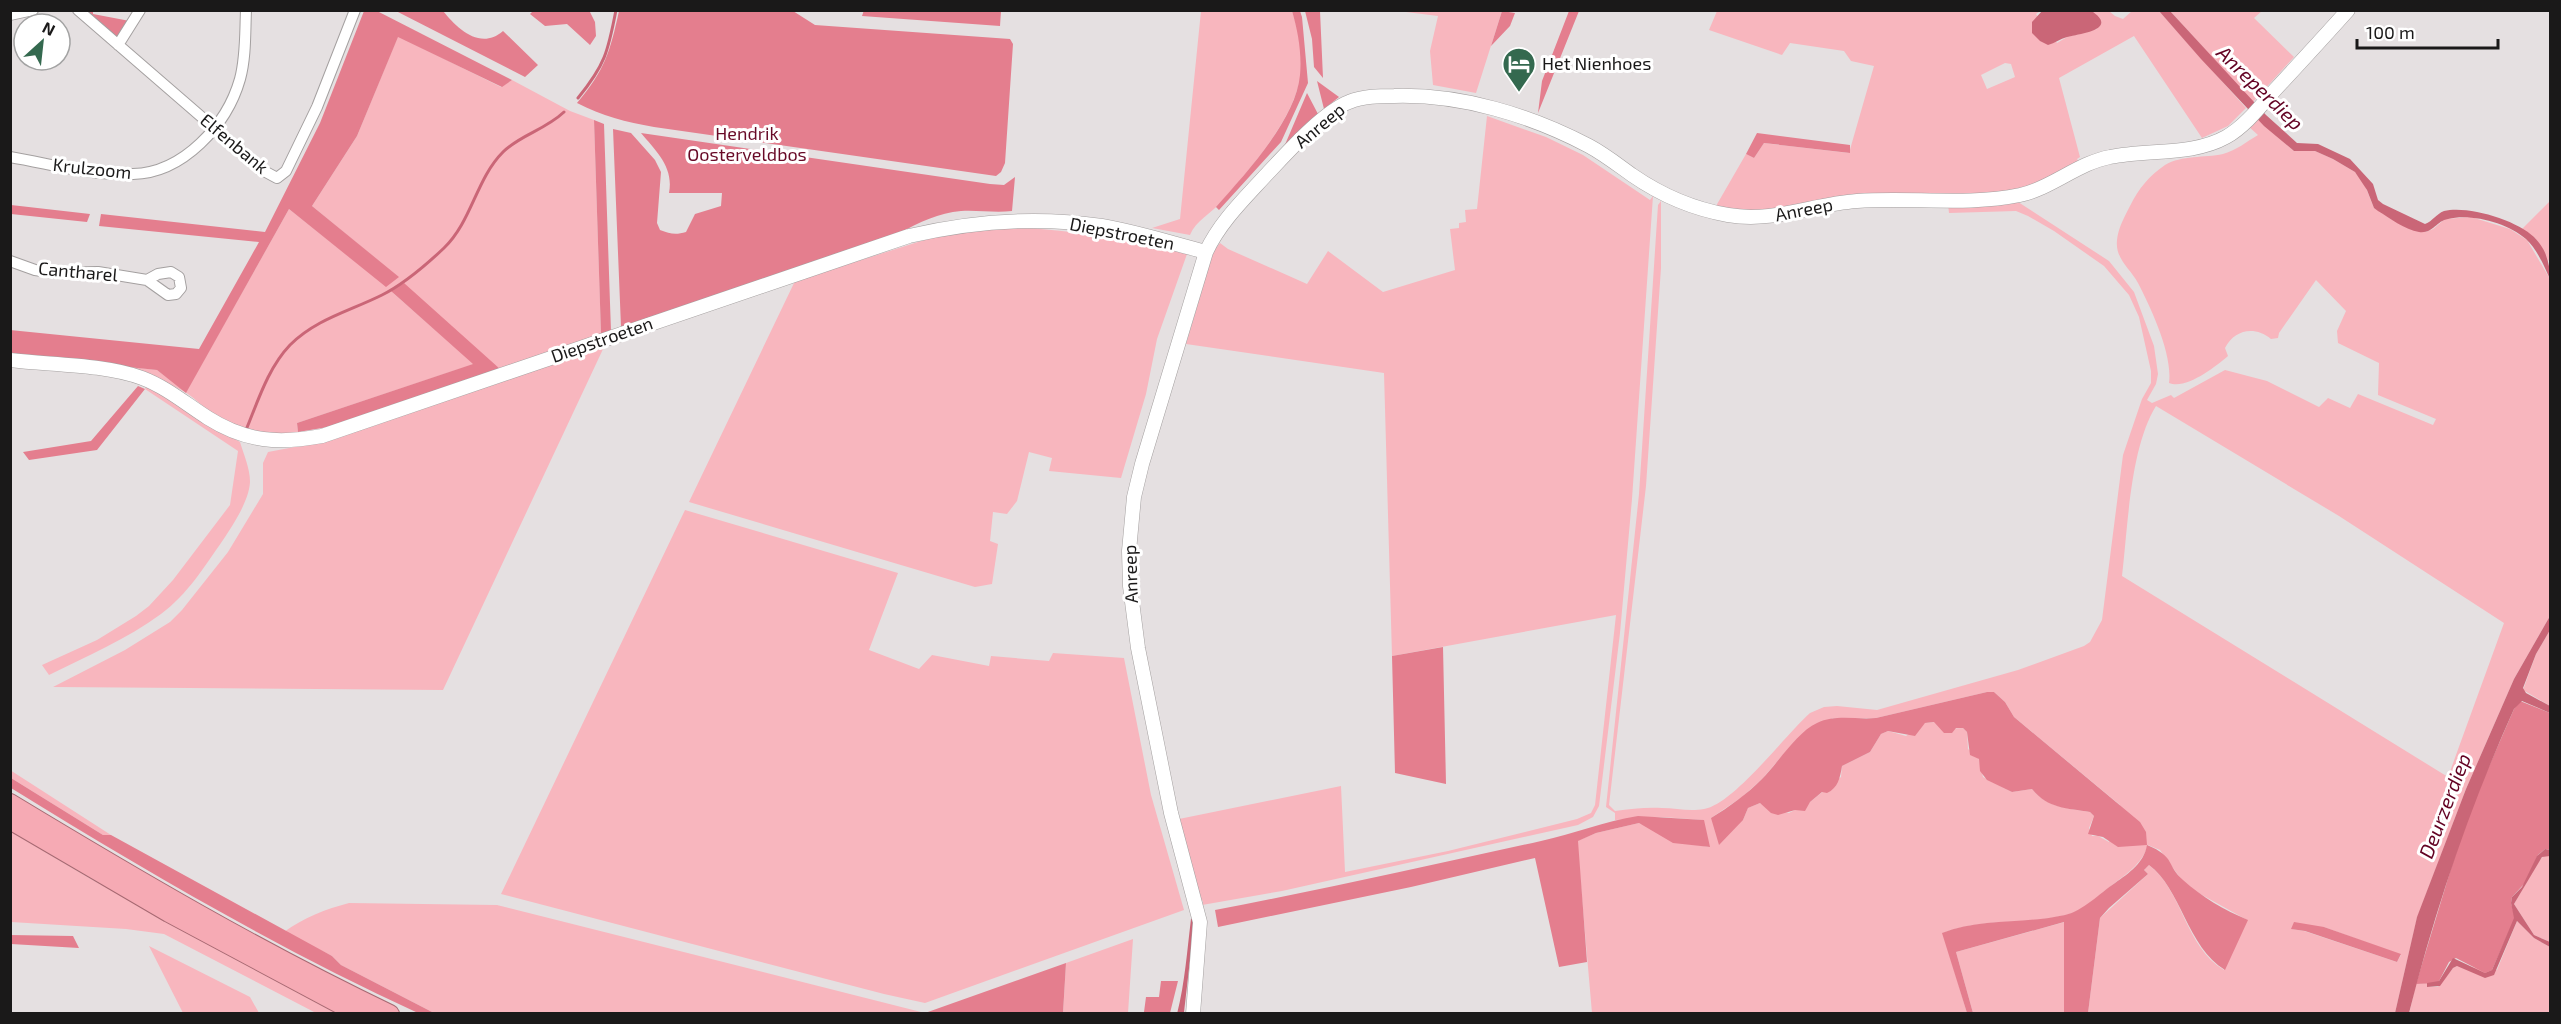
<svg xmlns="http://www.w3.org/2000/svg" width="2561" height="1024" font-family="'Exo 2',sans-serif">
<rect width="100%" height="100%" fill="#e5e0e1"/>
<path fill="#f8b6be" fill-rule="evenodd" d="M2042,10l-6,4 21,29 10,-6 30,-8 -3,-16 -4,-2h19l6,5 8,3 9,-8h27l87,97 -18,18 -26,12 -68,-102 -75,42 21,79 -3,2 2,4 -40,19 -28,10 -274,20 -21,-6 30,-52 8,4 10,-15 85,10 25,-87 -23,-5 -7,-10 -54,-8 -8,12 -73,-25 8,-19zM2005,63l6,1 4,13 -28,12 -6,-14z
M1201,11h91c7,20 12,46 8,68 -9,44 -50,90 -79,123 -10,12 -25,18 -31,33l-38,-7 28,-9z
M1398,11h104l-26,82 -43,-8 -3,-34 8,-35z
M2170,11h92l-8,7 40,39 -41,45z
M398,36l103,51 11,-7 58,31 24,9 7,214 -101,35 -108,-77 82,72 -177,59 1,9c-29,5 -59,0 -84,-17 -10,-7 -18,-16 -29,-23 -17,-10 -36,-16 -54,-25l26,3 29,22 103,-183 97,77 12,-9 -86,-71 45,-70z
M1487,116l59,21 37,18 67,45 3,-4 -21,303 -12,134 -21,173 -6,11 -15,8 -296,66 -80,14 1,-4 -2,-1 -22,-81 162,-33 4,86 103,-21 129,-32 14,-6 4,-8 21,-190 -224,41 -8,-283 -198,-29 27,-92 7,-9 8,6 79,35 21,-33 55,41 72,-22 -5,-41 9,-1v-5l7,-1 -1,-12 12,-1z
M2258,119l36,32h21l18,8 22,13 9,11 10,25 37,21 15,3 7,-3 12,-10 26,-2 39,12 17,11 23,39v337l-36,63 -48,110 -49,129 -22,95h-307l12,-95 48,-44 -4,-4 5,-5c34,26 36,82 75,105l23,-50 -52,-29 -14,-12 -21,-29 -12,-5c-5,17 -19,27 -32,37 -15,11 -32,29 -50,33 -40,10 -85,3 -123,18l24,80h-375l-15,-172 19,-8 43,-10 47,20 23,4 -6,-27 -41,-3 -47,3v-7l-9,-6 33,-313 19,-289 3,-4v67l-15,218 -37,319 6,6c16,-2 31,-4 47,-3 14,0 27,4 42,1 30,-5 81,-74 106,-96l14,-6 13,-1 40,4 141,-40 66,-24 6,-4 12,-22 21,-165 19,-56 9,-16v-12l-12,-54 -10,-22 -25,-29 -50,-35 -26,-15 -12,-5 -67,2 -1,-9 67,-4 94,61 25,31 20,54 4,28 -2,10 -9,16 5,3 19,-8 3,3 51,-28 42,11 52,26 9,-9 22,10 8,-14 75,31 3,-6 -58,-24 1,-32 -41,-20 -1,-12 9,-20 -30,-31 -37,53 -1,5 -7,1c-16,-13 -36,-10 -46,9l3,8c-13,11 -42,34 -59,27 4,-28 -18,-75 -31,-100 -8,-15 -23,-24 -21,-43 1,-12 8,-24 13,-34 9,-18 19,-30 35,-41 17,-10 39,-7 58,-11 14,-4 23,-12 35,-19l-10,-9zM2156,406l183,110 165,107 -56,154 -326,-201c6,-50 8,-128 34,-170zM1987,692h7l11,10 9,15 106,88 -11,37 -11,-6h-6l-3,-8 5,-12 -4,-4c-22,-4 -43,-4 -58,-23l-20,3 -29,-15 -4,-18 -11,-10 -1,-17 -4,-4 -21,1 -7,-7 -10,1 -19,13 -18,-5 -7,3 -11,18 -28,14 -1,11 -31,25 -21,11 -22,-5 -7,-5 -12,5 -5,12 -32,-2 31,-21 20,-18 33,-38 38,-23h43zM2324,927l77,28 -4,7 -93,-31 -12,-2z
M2550,201v62l-15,-25 -13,-9z
M1016,228c59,1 114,13 171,26l-30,85 -11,55 -25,84 -72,-7 3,-13 -23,-6 -12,49 -10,13 -14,-2 -3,29 8,3 -6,40 -17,3 -286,-85 106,-221 145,-46 18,-4z
M604,347l-161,343 -390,-3 72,-37 45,-28 12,-12 46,-58 35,-58v-31l5,-11 64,-12z
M147,386l93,56c4,13 10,27 10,40 -1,19 -17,43 -27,58 -18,26 -36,55 -62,74 -34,25 -74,42 -112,61l-7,-10 55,-25 39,-24 13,-10 24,-26 57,-75 8,-54 -93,-62z
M685,510l213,63 -29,77 50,19 13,-14 57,11 2,-10 58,5 4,-8 71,5 27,137 33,115 -259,93 -41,-9 -383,-100z
M2550,630v76l-27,-16 13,-36z
M10,770l101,65h-8l-92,-57z
M10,831l81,48 248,134h-23l-152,-79 -38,-5 -115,-7z
M2544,855l6,1v86l-16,-7 -20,-31 23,-40z
M349,903l148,2 428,108h-491l-93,-48 -9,-9 -48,-24c19,-14 42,-23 65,-29z
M2517,921l17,17 16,9v66l-141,1 7,-30 11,-1v4h11l15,-19 4,-2 40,4z
M2065,922l-1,91h-91l-17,-61z
M1133,939l-5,74 -65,1 3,-51z
M149,946l101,51 9,16h-76z"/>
<path fill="#e47e8e" d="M534,10l56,2 5,10 1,14 -6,9 -23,-21 -22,2 -15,-12z
M864,10h137v1l-1,15 -138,-10z
M85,11h8v3l42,8 -8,2 -11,14z
M364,11h13l135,69 -10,7 -104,-50 -41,99 -45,70 87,71 -13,10 -97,-78 -103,184 -29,-23 -146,-15 -1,-25 189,19 60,-107 -160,-16 2,-12 164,18 55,-109z
M396,11h47c14,17 37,40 60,20l35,34 -13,12z
M619,11h174l22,14 195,14 3,5 -8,119 -4,9 -5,4 -342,-49c-28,-5 -52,-11 -77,-24 28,-33 33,-51 42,-92z
M1292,11h8l2,6 6,66 -27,59 -62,68 -3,-3c29,-33 80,-87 84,-132 2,-21 -2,-44 -8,-64z
M1305,11h15l3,67 -9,-11 -2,-28z
M1502,11l13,2 -5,13 -19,20z
M1569,11h10l-41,102 4,-32z
M1317,81l22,16 -15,12z
M1307,93l11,21 -34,33z
M594,120l10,4 6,179 1,28 -10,3z
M613,129l18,4 24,27 6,12 -4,51 3,7c10,4 16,5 26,2l9,-18 26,-8 1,-13h-53c5,-26 -13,-42 -28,-60l349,51 14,1 11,-8 -3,34c-17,2 -34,-1 -51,0 -22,2 -42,11 -61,22l-279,94z
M1757,133l93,12v8l-86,-10 -10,15 -8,-4z
M11,205l79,9 -3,8 -76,-8z
M404,283l96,86 -172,58 -30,5 -1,-9 176,-59 -82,-73z
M138,386l7,3 -48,61 -68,10 -6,-8 68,-11z
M1443,647l3,137 -51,-11 -3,-117z
M1987,692h7l11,10 9,15 126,105 6,10 1,13c29,12 19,20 36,35 19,17 41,30 65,40l-23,50c-38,-23 -44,-82 -76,-105l-5,5 4,4 -39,34 -9,10 -12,95h-24v-91l-108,30 17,61h-6l-25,-80c38,-15 83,-9 123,-18 18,-4 35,-22 50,-32 14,-10 29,-20 32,-38l-29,2 -15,-10 -15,-3 6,-18 -4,-4c-23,-4 -42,-3 -58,-23l-20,3 -25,-12 -7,-9 -1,-12 -9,-4 -3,-23 -4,-4h-7l-4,5h-8l-10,-11 -9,1 -10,13 -27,-5 -7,3 -11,18 -28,14c-2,12 -4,22 -15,27l-5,-1 -12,10 -5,9 -10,-1 -17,5 -7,-2 -11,-10 -12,5 -5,12 -24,25 -8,-27c18,-11 36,-24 51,-39 16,-16 35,-47 55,-56 19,-9 39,-3 59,-5z
M2520,701l30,12v137l-5,-1 -7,6 -13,28 -13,14 -1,6 4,15 -23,52 -7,3 -29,-15 -7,4 -11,21 -22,1 37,-122 20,-59 41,-94z
M11,778l92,57h8l221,121 9,9 93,48h-16c-141,-65 -276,-144 -407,-225z
M1638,816l66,4 6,27 -37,-4 -34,-20 -43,10 -18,8 9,121 -28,5 -24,-109 -124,29 -193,40 -3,-17c109,-21 218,-45 326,-69 33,-7 64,-20 97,-25z
M2294,922l30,5 77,27 -4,8 -92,-31 -14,-2z
M10,935l63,1 6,12 -68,-4z
M1066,963l-3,50h-138z
M1161,981h17l-8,32h-32l6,-1 2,-15h13z"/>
<path fill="#ca6677" d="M2090,10c32,20 -13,24 -23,27 -7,2 -12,6 -19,8l-8,-4 -8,-8v-11l10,-11z
M2159,11h11l96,104 31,28 21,1 32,15 23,25 5,16 5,4 42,20c8,-3 11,-10 19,-13 23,-6 73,9 90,26 12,12 16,26 16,42 -6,-13 -13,-30 -24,-40 -18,-16 -55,-26 -78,-20 -12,2 -15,15 -29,13 -14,-2 -29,-14 -41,-21l-4,-3 -7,-18 -12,-18 -22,-13 -18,-8h-21l-30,-25 -63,-67z
M2550,616v14l-14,24 -13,34 3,5 24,13v7l-28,-12 -8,8c-45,100 -78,198 -105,304h-14l22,-96 49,-128 48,-110z
M2545,849l5,1v6l-8,1 -28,47 20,31 16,7v5l-16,-9 -17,-17 -23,54 -9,3 -28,-12 -4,2 -13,18 -13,1v-4l12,-2 14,-23 32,15 7,-3 22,-52 -3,-15 1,-6 10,-10 15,-31z
M1195,917l-11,95 -7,2c8,-32 10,-63 14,-95z"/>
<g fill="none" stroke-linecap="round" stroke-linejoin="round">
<path stroke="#ca6677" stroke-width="3" d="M578,98c27,-33 30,-46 38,-88
M246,430c12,-29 22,-62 44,-85 26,-26 60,-34 92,-50 22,-11 44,-30 62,-47 28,-27 32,-69 59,-96 17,-17 42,-22 61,-40"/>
<g stroke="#a4a0a0" stroke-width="12">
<path id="minor" d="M78,10l186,161 13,7 9,-7 31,-64 38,-97
M10,15l23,-5
M118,45l22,-35
M10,157c42,7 81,19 123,17 50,-1 94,-49 107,-95 6,-22 5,-46 6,-69
M10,261l25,9 20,3 43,-1 49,8 21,15 8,-1 5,-6 -2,-11 -8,-5 -13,2 -11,6"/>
</g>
<g stroke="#a4a0a0" stroke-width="15">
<path id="tertiary" d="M10,360c41,5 94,4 132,18 24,9 44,26 66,40 38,24 71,26 114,18l587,-200c64,-15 127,-20 193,-10 35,6 69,17 104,26
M1193,1014l7,-92 -29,-109 -33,-165 -8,-62 -1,-35 5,-54 8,-33 64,-212c14,-30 38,-53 60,-77 20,-21 57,-63 83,-73 14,-6 31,-6 45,-6 67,-2 136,19 195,50 15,8 29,19 43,29 29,20 61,34 96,40 45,8 85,-11 129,-14 54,-4 110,5 163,-6 32,-7 58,-32 90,-38 38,-8 82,-1 116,-20 18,-10 33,-29 47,-45 25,-27 50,-54 75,-82"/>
</g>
<g stroke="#a76972" stroke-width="20">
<path id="trunk" d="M10,803c124,75 250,149 380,211
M10,820l159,93 189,101"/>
</g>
<use href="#minor" stroke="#fff" stroke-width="10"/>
<use href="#tertiary" stroke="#fff" stroke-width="14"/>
<use href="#trunk" stroke="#f6aab4" stroke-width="18"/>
</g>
<defs>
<g id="hotel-pin" transform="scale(1.725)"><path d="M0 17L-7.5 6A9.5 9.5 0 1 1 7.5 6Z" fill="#34694f" stroke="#fff"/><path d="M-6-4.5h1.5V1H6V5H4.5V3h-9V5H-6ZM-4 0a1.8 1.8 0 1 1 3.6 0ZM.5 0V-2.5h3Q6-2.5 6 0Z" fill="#fff"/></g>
</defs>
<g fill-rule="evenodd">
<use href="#hotel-pin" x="1519" y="64"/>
</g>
<g text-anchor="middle" stroke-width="6" stroke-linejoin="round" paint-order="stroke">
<g font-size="18" fill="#1a1919" stroke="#fff" text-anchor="start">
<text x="1542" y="70">Het Nienhoes</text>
</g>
<g font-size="18" fill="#1a1919" stroke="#fff">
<text transform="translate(1320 126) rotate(-40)" y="6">Anreep</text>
<text transform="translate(234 144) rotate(40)" y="6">Elfenbank</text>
<text transform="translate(92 169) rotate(6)" y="6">Krulzoom</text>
<text transform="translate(1804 210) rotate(-11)" y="6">Anreep</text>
<text transform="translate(1122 234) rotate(11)" y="6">Diepstroeten</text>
<text transform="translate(78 272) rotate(5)" y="6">Cantharel</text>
<text transform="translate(602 340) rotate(-19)" y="6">Diepstroeten</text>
<text transform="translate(1131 574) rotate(-92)" y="6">Anreep</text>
</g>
<g font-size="18" fill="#680a27" stroke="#fff">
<text x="747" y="140">Hendrik<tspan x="747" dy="21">Oosterveldbos</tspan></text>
</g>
<g font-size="20" font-style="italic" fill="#630223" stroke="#fff">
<text transform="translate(2260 88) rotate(44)" y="7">Anreperdiep</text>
<text transform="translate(2445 806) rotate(-69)" y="7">Deurzerdiep</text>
</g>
</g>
<rect width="2561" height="1024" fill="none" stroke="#1a1919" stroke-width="24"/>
<g transform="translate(42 42) rotate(27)"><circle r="28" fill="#ffffff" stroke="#a3a3a3" stroke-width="1.5"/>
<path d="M0-4.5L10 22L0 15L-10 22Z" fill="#34694f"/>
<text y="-9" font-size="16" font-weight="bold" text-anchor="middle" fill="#1a1919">N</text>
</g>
<path d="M2357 39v9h141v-9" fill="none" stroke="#1a1919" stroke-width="3"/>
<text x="2366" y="39" font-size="18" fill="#1a1919" stroke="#ffffff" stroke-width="4.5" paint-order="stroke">100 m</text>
</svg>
